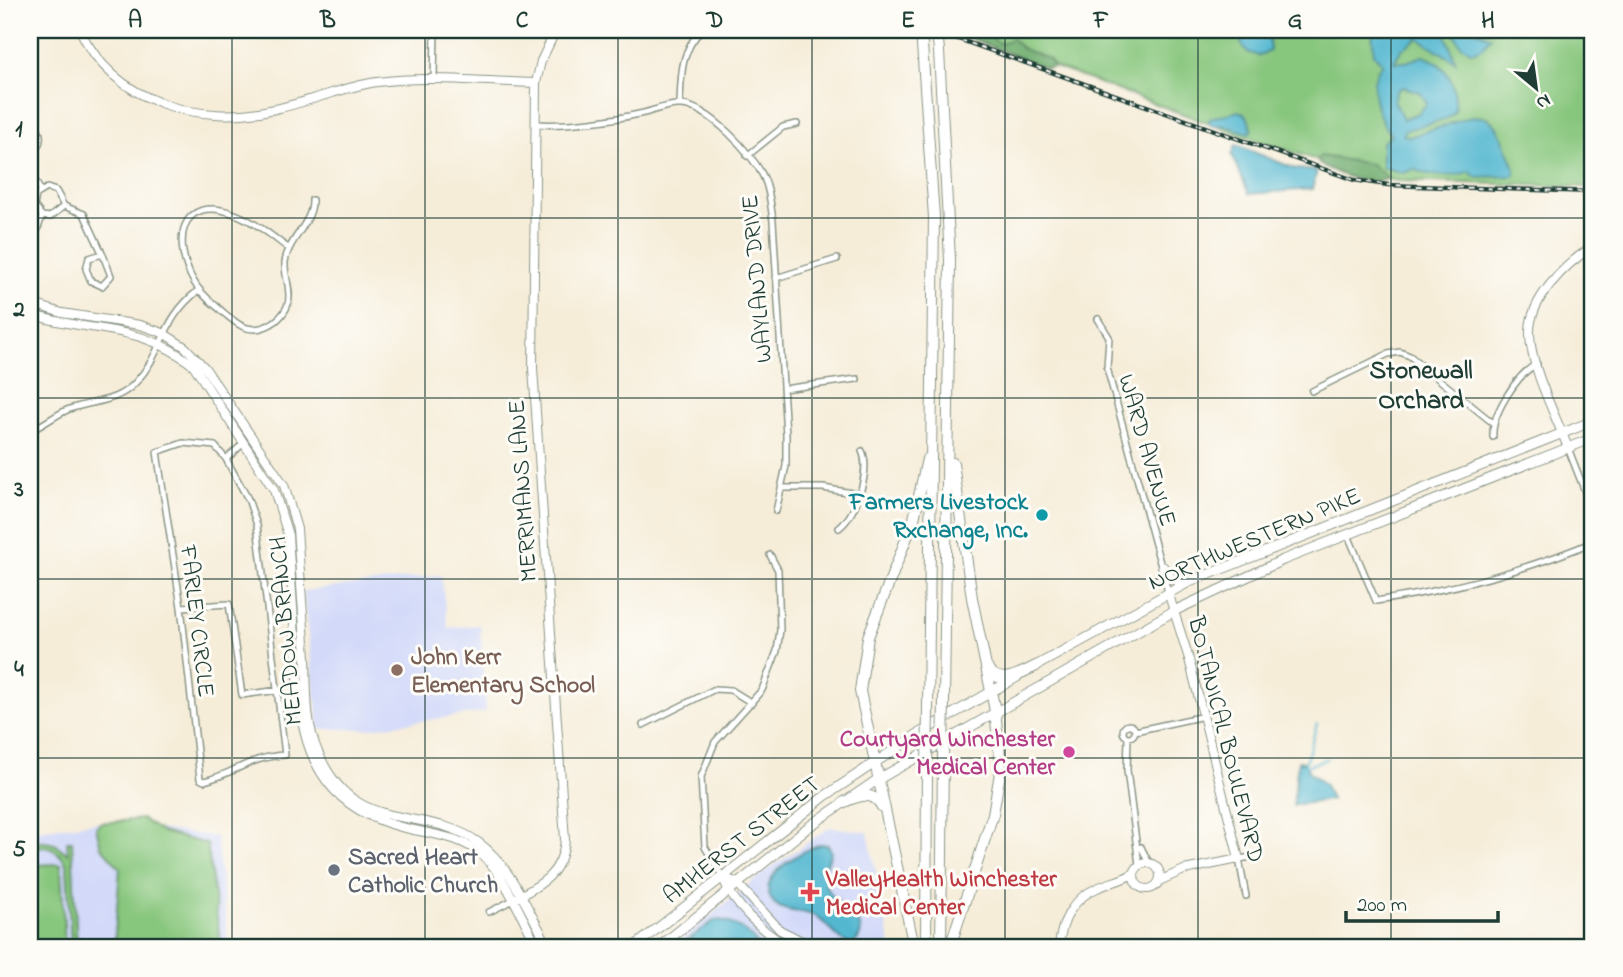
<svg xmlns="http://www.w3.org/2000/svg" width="1623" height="977" font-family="'Indie Flower',sans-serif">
<rect width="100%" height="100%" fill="#fdfcf7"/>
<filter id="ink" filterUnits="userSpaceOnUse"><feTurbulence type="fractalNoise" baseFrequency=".0143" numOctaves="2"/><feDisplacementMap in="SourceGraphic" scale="14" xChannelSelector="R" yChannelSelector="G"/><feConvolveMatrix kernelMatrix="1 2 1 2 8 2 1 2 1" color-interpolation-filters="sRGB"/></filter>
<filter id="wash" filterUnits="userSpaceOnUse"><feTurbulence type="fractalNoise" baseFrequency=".00686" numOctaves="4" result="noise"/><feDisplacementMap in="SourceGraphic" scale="28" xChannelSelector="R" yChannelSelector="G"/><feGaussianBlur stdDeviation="1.57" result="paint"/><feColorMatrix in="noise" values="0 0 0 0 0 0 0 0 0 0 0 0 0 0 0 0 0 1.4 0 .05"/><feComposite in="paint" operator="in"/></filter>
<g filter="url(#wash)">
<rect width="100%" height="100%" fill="#f6edd9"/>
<path fill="#d2d9f9" d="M441,575l7,53 32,-3 6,87 -121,17h-46l-16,-138z
M105,821l111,16 13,110h-199v-116z
M830,827l38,5 23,115h-220l93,-75z"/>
<path fill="#87c67d" stroke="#538258" stroke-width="2" d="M962,30h631v157l-194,-6 -33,-5 -123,-40 -281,-103z
M142,819l20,13 45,12 14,103h-107l6,-79 -19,-21 -5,-20 4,-4z
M38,841l17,3 13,10 -1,-13h5l5,106h-6l-4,-82c-8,-15 -21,-22 -37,-16v-6z
M61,864l4,83h-35v-82z"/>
<path fill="#6dab6c" stroke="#467450" stroke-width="2" d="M972,30h17l6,11 7,3 10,-6 9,10 28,11 5,8 -8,1 -74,-29z
M1321,156l50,8 17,14c-19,11 -51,-5 -69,-14l-2,-5z"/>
<path fill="#52b7d0" stroke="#387a82" stroke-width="2" fill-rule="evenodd" d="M1241,30h27l2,20 -11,6 -12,-4 -6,-9z
M1372,30h72l12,32 -38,-24 -16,11 -8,13h12l17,-6c26,8 34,32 32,56l-9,7 -40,11 -3,5 7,2c12,-5 25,-8 37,-12 32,-12 45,-16 59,21 3,10 11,20 8,30l-39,1 -6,-6c-14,8 -42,5 -55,-2l-10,4 -22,-6v-24l9,-8c-14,-15 -26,-56 -8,-71l-9,-10zM1403,87l17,5 7,11 -8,10 -16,6 -9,-19 3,-10z
M1452,30h23l16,7 -9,11 -10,4 -11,-7z
M1239,111l8,5 5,13 -3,4 -28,-8 -9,1 -4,-4 3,-4z
M1236,145l60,24 21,2 -5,18 -63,5 -17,-39z
M1298,761l6,1 5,10 16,13 6,15 -38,5z
M821,844l7,1 3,6c-2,10 -9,20 -6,32 4,21 55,39 28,61 -13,1 -26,-22 -38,-28 -13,-7 -30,-2 -41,-13 -23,-25 29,-53 47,-59z
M715,920c17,0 36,13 44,27h-81z"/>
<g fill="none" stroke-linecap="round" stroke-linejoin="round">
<path stroke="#52b7d0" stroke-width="2" d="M1305,764l12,-40
M1306,766l21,-7"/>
</g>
</g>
<g filter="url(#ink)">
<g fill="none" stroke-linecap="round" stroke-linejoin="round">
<g stroke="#8a9586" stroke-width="8">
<path id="street" d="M434,79l1,-49
M680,105c1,-28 0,-55 22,-75
M30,121c9,5 13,16 8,25l-8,5
M536,124c32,2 77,-4 108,-11 12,-3 24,-9 37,-8 27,1 72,49 83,73 6,13 7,29 9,43l13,214v31l-10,45
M747,156l36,-29 14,-3
M30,171l10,19
M34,206l2,-11 11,-7 9,3 8,15
M34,206l8,10 8,1 14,-11
M64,206l20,8 19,41
M288,248c-16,-12 -34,-27 -53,-34 -57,-21 -63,30 -41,68 7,13 19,21 30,31 11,9 21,19 37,15 12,-3 23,-12 27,-24 4,-14 -4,-28 -3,-42 3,-23 28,-39 27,-62
M30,252l12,-36
M99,255h4l8,21 -9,10 -11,-5 -5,-12 3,-11z
M776,278l61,-19
M1098,319l11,18 -2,31 61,224
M783,389l74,-10
M1312,391l76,-37 12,-2 10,4 83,67
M30,431c13,-6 24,-15 37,-21 25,-10 49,-6 69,-28 28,-30 25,-63 63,-92
M1493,437c-2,-22 24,-63 44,-73
M1568,448l25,64
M226,459l-11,-13 -32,-3 -26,9 24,155 19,172 4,2c33,-8 44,-24 81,-26l-28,-230 -9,-26 -22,-40 18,-16
M782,488h41l35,6
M839,528c17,-12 32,-58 23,-77
M1348,535l28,66c76,-11 146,-29 217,-59
M181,607l48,-3 13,91 37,-5
M1123 731a6 6 0 1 1 12 0a6 6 0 1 1-12 0Z
M643,725l72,-36 16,1 21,13
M1135,731l69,-15
M1128,738l-1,32 12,95
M1141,847l8,16
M722,876l-17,-29 -4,-70 14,-35 47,-52 15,-39 3,-21 -2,-60 -8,-15
M1246,896l-7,-37 19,-3
M489,912l22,-11"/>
</g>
<g stroke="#8a9586" stroke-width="10">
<path id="secondary" d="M80,30c35,74 120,96 195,79 35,-7 67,-22 102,-27 52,-7 108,0 159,1
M30,303l32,10 78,12 23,8 22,14 20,21 79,117 13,44c3,42 6,85 9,128 1,30 -1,66 12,95 37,87 104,51 160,90 33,23 51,71 71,105
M30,314c61,20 111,8 164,52l80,124 14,45 12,173c9,70 44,108 114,122 24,5 50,8 69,26 22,19 40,65 55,91
M1568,448c-12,-32 -37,-79 -38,-113 -2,-36 36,-71 63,-89
M1134 876a13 13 0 1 1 26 0a13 13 0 1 1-26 0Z
M722,876l15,7 43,47 34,17
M722,876c11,29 40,56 67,71
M1159,881l25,-11 55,-11 -50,-200 -21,-67
M516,898c27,-14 46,-25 49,-58l-32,-472 3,-285 5,-22 15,-31
M1059,947c2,-25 13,-48 38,-59 13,-6 25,-7 37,-15"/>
</g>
<g stroke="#8a9586" stroke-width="11">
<path id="primary" d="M1163,567l9,12 14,2
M1032,668l155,-85 406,-162
M634,947l191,-151 93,-62 99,-57
M659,947l148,-119 70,-48 297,-169 109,-51 310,-122"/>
</g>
<g stroke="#8a9586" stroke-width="12">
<path id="highway" d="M921,30l13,187 -6,492
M939,51l11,209 -6,441
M986,666c12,22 33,8 50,0
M844,802c15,-6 29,-12 38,5
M914,947l-54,-256 8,-54 46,-118 13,-60
M926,947l1,-181
M941,947l2,-190
M950,947l43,-133 8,-47 -6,-56 -23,-113 -19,-135"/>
</g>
<use href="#street" stroke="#fff" stroke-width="5"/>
<use href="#secondary" stroke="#fff" stroke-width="8"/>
<use href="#primary" stroke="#fff" stroke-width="9"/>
<use href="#highway" stroke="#fff" stroke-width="10"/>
<g stroke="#1f3d34" stroke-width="4.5">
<path id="rail" d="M933,30l421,150 34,5 205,7"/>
</g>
<use href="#rail" stroke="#fdfcf7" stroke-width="2" stroke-dasharray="5" stroke-linecap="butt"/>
<g stroke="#8a9586" stroke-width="12" stroke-linecap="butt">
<path id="highway-bridge" d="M937,30l2,21
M943,757l1,-56
M927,766l1,-57"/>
</g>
<use href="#highway-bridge" stroke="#fff" stroke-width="10"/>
</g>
</g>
<path fill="none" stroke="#1f3d34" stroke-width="2" stroke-opacity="0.55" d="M232,30v917M425,30v917M618,30v917M812,30v917M1005,30v917M1198,30v917M1391,30v917M30,218h1563M30,398h1563M30,579h1563M30,758h1563"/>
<circle fill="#0f9aa8" stroke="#fdfcf7" stroke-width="2.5" cx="1042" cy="515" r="7"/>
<circle fill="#8d6e63" stroke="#fdfcf7" stroke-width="2.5" cx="397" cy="670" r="7"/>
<circle fill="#d1479c" stroke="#fdfcf7" stroke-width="2.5" cx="1069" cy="752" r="7"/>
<circle fill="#6b7280" stroke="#fdfcf7" stroke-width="2.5" cx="334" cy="870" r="7"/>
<path fill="#e0444e" stroke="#fdfcf7" stroke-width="2.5" d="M806.5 881.5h7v7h7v7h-7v7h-7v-7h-7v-7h7z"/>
<g text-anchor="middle" stroke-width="6" stroke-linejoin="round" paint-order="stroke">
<g font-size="24" fill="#1f3d34" stroke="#fdfcf7">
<text transform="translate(756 279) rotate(-95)" y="8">WAYLAND DRIVE</text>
<text transform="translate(1148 450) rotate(74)" y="8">WARD AVENUE</text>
<text transform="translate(522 491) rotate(-94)" y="8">MERRIMANS LANE</text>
<text transform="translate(1254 538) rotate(-23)" y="8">NORTHWESTERN PIKE</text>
<text transform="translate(198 621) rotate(83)" y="8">FARLEY CIRCLE</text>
<text transform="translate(285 631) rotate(-95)" y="8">MEADOW BRANCH</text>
<text transform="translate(1227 739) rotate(76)" y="8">BOTANICAL BOULEVARD</text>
<text transform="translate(741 839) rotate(-38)" y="8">AMHERST STREET</text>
</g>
<g font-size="24" font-weight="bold" fill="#0d838f" stroke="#fdfcf7" text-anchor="end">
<text x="1028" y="509">Farmers Livestock<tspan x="1028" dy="28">Rxchange, Inc.</tspan></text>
</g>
<g font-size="24" font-weight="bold" fill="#785e54" stroke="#fdfcf7" text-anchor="start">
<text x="411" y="664">John Kerr<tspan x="411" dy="28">Elementary School</tspan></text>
</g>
<g font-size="24" font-weight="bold" fill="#b23c85" stroke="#fdfcf7" text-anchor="end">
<text x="1055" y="746">Courtyard Winchester<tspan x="1055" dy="28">Medical Center</tspan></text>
</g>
<g font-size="24" font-weight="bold" fill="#5b616d" stroke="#fdfcf7" text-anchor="start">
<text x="348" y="864">Sacred Heart<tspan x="348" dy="28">Catholic Church</tspan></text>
</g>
<g font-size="24" font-weight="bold" fill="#be3a42" stroke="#fdfcf7" text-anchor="start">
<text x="826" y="886">ValleyHealth Winchester<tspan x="826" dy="28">Medical Center</tspan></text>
</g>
<g font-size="26" font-weight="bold" fill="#1f3d34" stroke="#fdfcf7">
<text x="1421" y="378">Stonewall<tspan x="1421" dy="30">Orchard</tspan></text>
</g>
</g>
<rect width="1623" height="977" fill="none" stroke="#fdfcf7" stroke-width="77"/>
<g transform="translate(1536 88) rotate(151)" stroke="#fdfcf7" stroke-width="5" paint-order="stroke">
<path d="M0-5L12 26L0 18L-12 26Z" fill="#1f3d34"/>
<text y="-10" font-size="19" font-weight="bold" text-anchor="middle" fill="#1f3d34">N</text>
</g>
<path d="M1346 911v10h152v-10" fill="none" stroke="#1f3d34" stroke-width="3.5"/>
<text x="1357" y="911" font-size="21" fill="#1f3d34" stroke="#fdfcf7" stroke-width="5" paint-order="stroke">200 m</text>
<rect x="38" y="38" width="1546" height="901" fill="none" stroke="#1f3d34" stroke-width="2.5"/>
<g font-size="23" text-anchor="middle" font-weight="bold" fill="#1f3d34">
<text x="135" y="27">A</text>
<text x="328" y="27">B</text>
<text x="522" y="27">C</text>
<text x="715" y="27">D</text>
<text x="908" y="27">E</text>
<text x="1101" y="27">F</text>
<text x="1295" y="27">G</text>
<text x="1488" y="27">H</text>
<text x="19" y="136">1</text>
<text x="19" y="316">2</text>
<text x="19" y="496">3</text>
<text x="19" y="676">4</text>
<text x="19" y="856">5</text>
</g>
</svg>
